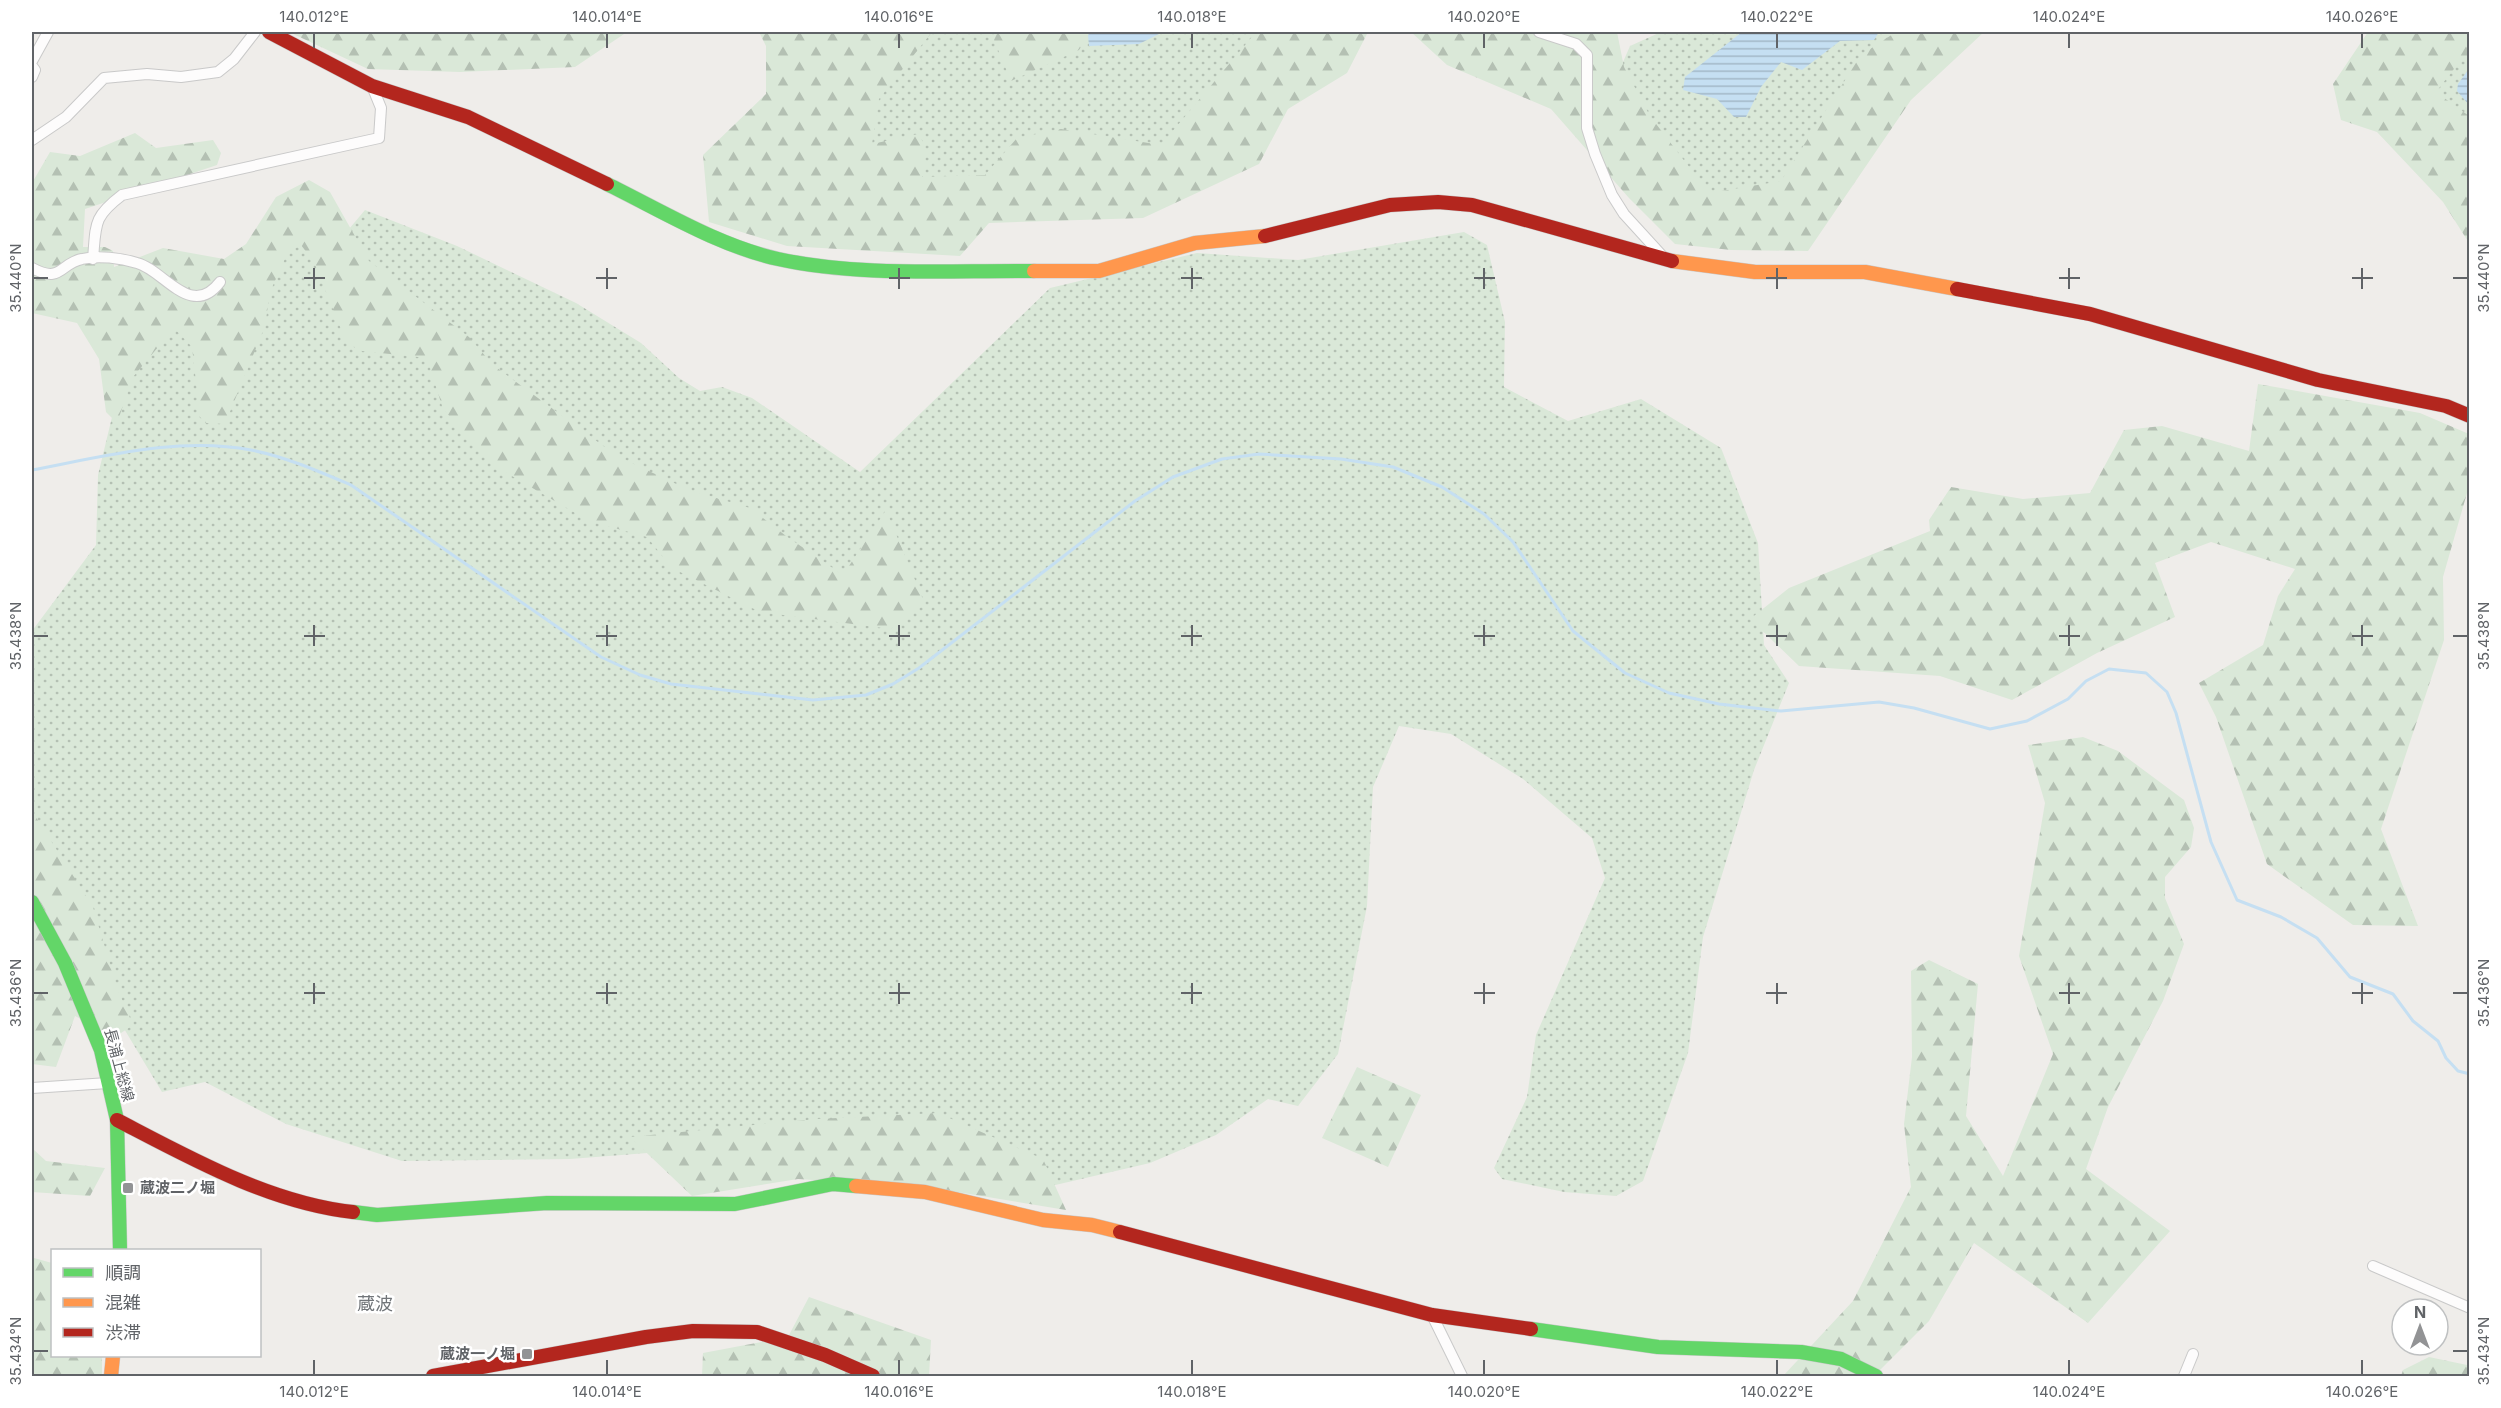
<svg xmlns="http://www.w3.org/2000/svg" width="2501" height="1408" font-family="Inter,'Noto Sans JP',sans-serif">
<defs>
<pattern id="grass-dots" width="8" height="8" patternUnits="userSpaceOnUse" patternTransform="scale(1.5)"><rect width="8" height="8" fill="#dae8d8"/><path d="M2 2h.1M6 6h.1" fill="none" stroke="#b4c0b3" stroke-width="1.8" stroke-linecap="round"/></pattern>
<pattern id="forest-firs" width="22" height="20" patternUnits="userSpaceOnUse" patternTransform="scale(1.5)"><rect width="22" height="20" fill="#dae8d8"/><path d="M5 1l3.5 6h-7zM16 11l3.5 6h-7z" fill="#b4c0b3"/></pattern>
<pattern id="water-rules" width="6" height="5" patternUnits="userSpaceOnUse" patternTransform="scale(1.5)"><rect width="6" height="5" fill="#c5dff2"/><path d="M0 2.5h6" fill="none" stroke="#a3b8c8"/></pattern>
</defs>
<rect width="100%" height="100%" fill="#efedea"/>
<path fill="url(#grass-dots)" d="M883,32h470l-126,137 -377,32z
M1661,32h256l-140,176 -71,13 -96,-129 20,-46z
M2469,32v105l-62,-45z
M365,210l92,36 119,57 65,40 38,35 21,13 22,-4 30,11 108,74 190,-184 147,-35 101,7 166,-28 23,13 18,77 -1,65 64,34 73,-22 80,49 37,95 6,102 25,38 -35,87 -51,167 -15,116 -45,128 -27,15 -52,-4 -62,-13 -8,-11 33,-71 9,-62 69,-157 -13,-40 -69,-59 -72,-45 -52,-8 -26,61 -6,119 -29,148 -40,52 -30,-7 -52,36 -66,28 -99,23 -352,-37 -129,10 -168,2 -116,-37 -81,-42 -43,10 -66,-110 -64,-129v-222l64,-86 2,-70 30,-124 183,-119 22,16z"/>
<path fill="url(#forest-firs)" d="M289,32h338l-52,35 -115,5 -92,-3z
M759,32h173l-53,67 -7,45 46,-10 7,11 -3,32 63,-2 32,-37 44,-9 100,16 95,-113h112l-21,41 -59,36 -29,55 -116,54 -154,5 -29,33 -173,-10 -78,-24 -6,-67 63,-61v-48z
M998,32h93l-12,18 -68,31 -17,-41z
M1411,32h206l7,35 26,49 59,77 72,-12 80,-126 35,-23h88l-73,68 -103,151 -77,-1 -56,-6 -46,-46 -78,-89 -104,-44z
M2368,32h101v24l-12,9 -21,27 33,24v127l-26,-41 -66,-70 -36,-12 -8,-36z
M135,133l21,15 57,-8 8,13 -4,12 -132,44 -2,38h22l8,4 1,16 49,-19 61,11 22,-15 30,-47 33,-17 21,12 39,69 100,76 24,28 124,91 72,34 61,18 36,28 57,39 43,-65 39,94 -34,25 -131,-17 -88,-44 -25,-31 -58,-16 -96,-56 -50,-56 -16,-51 -65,-7 -15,-7 -33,-82 -13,-17 -13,7 -18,40 -5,34 -40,98 -19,-1 -6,-6 -8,-70 -18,-19 -41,49 -16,46 -11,-11 -7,-53 -22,-36 -45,-10v-130l18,-31 30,4z
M2258,384l162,29 49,21v52l-26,91 1,63 -63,189 37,97 -65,-1 -86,-61 -51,-147 -17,-34 64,-38 15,-49 17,-27 -84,-27 -56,21 20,54 -78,36 -85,47 -72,-24 -141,-10 -49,-47 39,-31 141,-57 -1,-11 22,-33 72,12 67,-6 34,-63 38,-4 87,25z
M2083,737l35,14 66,49 10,28 -3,19 -26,30v21l19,46 -21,57 -55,106 -22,62 84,62 -82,92 -114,-80 -45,78 -55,55h-91l70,-75 58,-114 -7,-63 8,-67 -1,-86 18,-11 49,24 -12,132 37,60 50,-122 -34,-98 26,-153 -17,-58z
M32,811l61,96 24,81 16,37 -18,12 -40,-21 -19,51 -24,-3z
M1357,1067l64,28 -33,72 -66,-29z
M938,1113l105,46 23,51 -133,-22 -135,-9 -106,17 -62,-59 187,-18z
M32,1148l14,13 59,7 -15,28 -58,-4z
M32,1247l2,11 18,5v93h50v20h-70z
M809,1297l122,43 -2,36h-227l1,-23 85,-16z
M2429,1357l38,8 2,11h-68l2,-6z"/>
<path fill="url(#water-rules)" d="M1091,32h72l-24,12 -50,2 -1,-11z
M1742,32h137l-5,8 -34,1 -38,29 -21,-8 -20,25 -15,30h-12l-17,-18 -34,-9 2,-13z
M2469,51v54l-12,-14 1,-7 10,-14z"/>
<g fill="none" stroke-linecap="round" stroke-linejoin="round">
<path stroke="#c5dff2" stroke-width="3" d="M32,470c69,-13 148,-34 219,-20 35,7 67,21 100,35l250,172 39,18 31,9 142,16 53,-5 27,-11 26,-16 216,-167 38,-24 49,-18 37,-5 82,5 52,8 49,20 42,27 29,28 60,89 52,42 44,20 50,11 62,7 98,-9 35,6 76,21 37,-8 41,-22 18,-18 23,-12 37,4 21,19 9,21 35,129 26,58 44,17 36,21 33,39 43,17 20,27 25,20 8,17 12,13 12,3"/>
<g stroke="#c9c9c9" stroke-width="12">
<path id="street" d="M1539,32l37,12 11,11v73l8,26 17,41 12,19 42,46
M32,61l16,-29
M32,66l3,4 -3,7
M32,140l34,-23 38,-39 43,-4 34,3 37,-5 16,-13 21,-27
M93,259c3,-35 0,-42 29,-64l257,-57 2,-30 -9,-22
M32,268c30,16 28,-5 50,-9 16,-4 39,-1 55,4 27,7 54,57 83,19
M32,1088l76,-5
M2373,1266l97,42
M1432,1315l30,61
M2184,1376l9,-22"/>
</g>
<g stroke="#c9c9c9" stroke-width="15">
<path id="fast" d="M607,184c55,27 112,62 171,75 81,18 174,11 256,12
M32,902l33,61 36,87 16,70 3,130
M353,1212l24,3 170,-12 188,1 98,-20 23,2
M1531,1329l127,18 143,5 40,7 35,17"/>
</g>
<g stroke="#c9c9c9" stroke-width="15">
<path id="slow" d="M1672,261l83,11h110l92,17
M1034,271h65l96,-28 70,-7
M856,1186l69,6 118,28 49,5 28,7
M111,1376l2,-20"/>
</g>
<g stroke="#c9c9c9" stroke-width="15">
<path id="jam" d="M269,32l103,54 96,31 139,67
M1265,236l125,-31 48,-3 34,3 200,56
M1957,289l133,25 228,66 128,26 24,10
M117,1120c73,38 153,83 236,92
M1120,1232l312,83 99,14
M433,1376l213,-39 47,-6 64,1 68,23 48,21"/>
</g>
<use href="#street" stroke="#fdfcfc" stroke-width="10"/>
<use href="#fast" stroke="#63d668" stroke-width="14"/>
<use href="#slow" stroke="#ff974d" stroke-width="14"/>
<use href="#jam" stroke="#b3261e" stroke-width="14"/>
</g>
<path fill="none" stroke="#606367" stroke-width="2" d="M314,33v15M607,33v15M899,33v15M1192,33v15M1484,33v15M1777,33v15M2069,33v15M2362,33v15M314,268v21M607,268v21M899,268v21M1192,268v21M1484,268v21M1777,268v21M2069,268v21M2362,268v21M33,278h15M304,278h21M596,278h21M889,278h21M1181,278h21M1474,278h21M1766,278h21M2059,278h21M2352,278h21M2453,278h15M314,625v21M607,625v21M899,625v21M1192,625v21M1484,625v21M1777,625v21M2069,625v21M2362,625v21M33,636h15M304,636h21M596,636h21M889,636h21M1181,636h21M1474,636h21M1766,636h21M2059,636h21M2352,636h21M2453,636h15M314,983v21M607,983v21M899,983v21M1192,983v21M1484,983v21M1777,983v21M2069,983v21M2362,983v21M33,993h15M304,993h21M596,993h21M889,993h21M1181,993h21M1474,993h21M1766,993h21M2059,993h21M2352,993h21M2453,993h15M33,1351h15M2453,1351h15M314,1360v15M607,1360v15M899,1360v15M1192,1360v15M1484,1360v15M1777,1360v15M2069,1360v15M2362,1360v15"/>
<g fill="#929395" stroke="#fff" stroke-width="2">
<rect x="122" y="1182" width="12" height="12" rx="3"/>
<rect x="521" y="1348" width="12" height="12" rx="3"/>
</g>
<g text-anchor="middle" stroke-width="5" stroke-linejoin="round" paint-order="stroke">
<g font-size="15" fill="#606367" stroke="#fff">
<text transform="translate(119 1065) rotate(75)" y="5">長浦上総線</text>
</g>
<g font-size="15" font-weight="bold" fill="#606367" stroke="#fff" text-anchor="start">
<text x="140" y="1193">蔵波二ノ堀</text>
<text x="515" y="1359" text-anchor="end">蔵波一ノ堀</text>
</g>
<g font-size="18" fill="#717579" stroke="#fff">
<text x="375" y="1310">蔵波</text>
</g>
</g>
<rect width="2501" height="1408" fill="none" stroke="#ffffff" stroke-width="66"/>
<rect x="51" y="1249" width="210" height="108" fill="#ffffff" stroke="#bfc1c2" stroke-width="1.5"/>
<rect x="63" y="1268" width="30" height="9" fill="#63d668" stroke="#bfc1c2" stroke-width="1.5"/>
<text x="105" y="1279" font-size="18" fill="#606367">順調</text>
<rect x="63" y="1298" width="30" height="9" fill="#ff974d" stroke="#bfc1c2" stroke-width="1.5"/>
<text x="105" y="1309" font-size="18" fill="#606367">混雑</text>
<rect x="63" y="1328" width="30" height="9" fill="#b3261e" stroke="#bfc1c2" stroke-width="1.5"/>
<text x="105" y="1339" font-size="18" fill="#606367">渋滞</text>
<g transform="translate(2420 1327)"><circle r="28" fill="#ffffff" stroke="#bfc1c2" stroke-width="1.5"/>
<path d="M0-4.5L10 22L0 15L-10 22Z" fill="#929395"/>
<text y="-9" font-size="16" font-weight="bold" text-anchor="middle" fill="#606367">N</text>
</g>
<rect x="33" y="33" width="2435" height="1342" fill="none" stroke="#606367" stroke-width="2"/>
<g font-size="15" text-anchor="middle" fill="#606367">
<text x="314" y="22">140.012°E</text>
<text x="607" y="22">140.014°E</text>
<text x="899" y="22">140.016°E</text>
<text x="1192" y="22">140.018°E</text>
<text x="1484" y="22">140.020°E</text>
<text x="1777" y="22">140.022°E</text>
<text x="2069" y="22">140.024°E</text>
<text x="2362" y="22">140.026°E</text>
<text transform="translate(16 278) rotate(-90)" y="5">35.440°N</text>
<text transform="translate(2484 278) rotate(-90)" y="5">35.440°N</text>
<text transform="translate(16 636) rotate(-90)" y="5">35.438°N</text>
<text transform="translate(2484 636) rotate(-90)" y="5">35.438°N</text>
<text transform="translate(16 993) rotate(-90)" y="5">35.436°N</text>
<text transform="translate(2484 993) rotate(-90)" y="5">35.436°N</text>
<text transform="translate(16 1351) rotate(-90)" y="5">35.434°N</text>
<text transform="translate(2484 1351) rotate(-90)" y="5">35.434°N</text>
<text x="314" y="1397">140.012°E</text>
<text x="607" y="1397">140.014°E</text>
<text x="899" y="1397">140.016°E</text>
<text x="1192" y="1397">140.018°E</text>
<text x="1484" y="1397">140.020°E</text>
<text x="1777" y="1397">140.022°E</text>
<text x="2069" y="1397">140.024°E</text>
<text x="2362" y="1397">140.026°E</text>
</g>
</svg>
